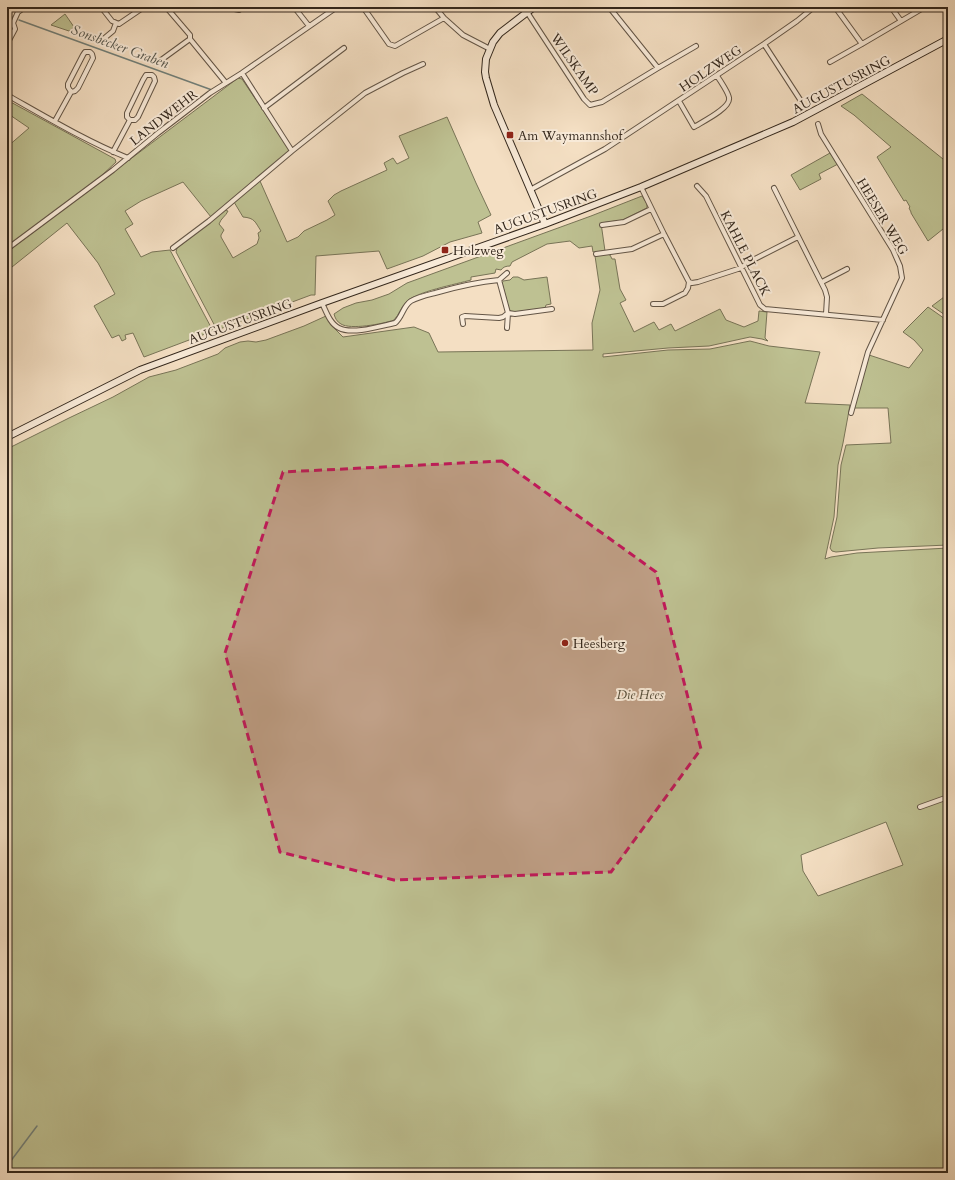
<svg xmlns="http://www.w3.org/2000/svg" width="955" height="1180" font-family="Cardo,serif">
<rect width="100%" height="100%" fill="#f4dfc3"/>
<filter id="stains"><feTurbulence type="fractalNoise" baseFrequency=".005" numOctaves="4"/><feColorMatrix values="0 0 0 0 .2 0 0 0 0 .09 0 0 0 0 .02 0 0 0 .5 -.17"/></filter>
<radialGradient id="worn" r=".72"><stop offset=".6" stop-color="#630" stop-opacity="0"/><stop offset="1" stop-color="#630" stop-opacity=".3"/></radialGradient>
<path fill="#bec192" stroke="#787457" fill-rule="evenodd" d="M65,14l9,13 -5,4 -18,-6z
M238,78l4,1 47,70v3l-78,65 -28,-35 -42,19 -16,10 8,13 -8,5 16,28 11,-5 18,-2 43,81 -69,26 -11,-24 -8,2 1,4 -4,2 -3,-6 -7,3 -18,-32 21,-12 -17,-31 -31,-40 -60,48v-19z
M862,94l86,69v62l-20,16 -17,-28v-1l-2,-4 1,-1 -4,-7 -2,1 -27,-44 14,-10 -37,-32 -13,-9z
M7,100l108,59 1,3 -17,16 -92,70v-101l22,-19 -22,-15z
M447,117l29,66 15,32 -13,7 4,11 -32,9 -27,14 -36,13 -8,-18 -63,5 -1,39h-4l-94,35 -41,-78 1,-4 17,-13 30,-25 4,1c-2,5 -7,7 -9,13l5,6 -3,5v2l12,21 24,-14 2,-6 -1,-5 3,-2c-6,-9 -6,-13 -18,-14l-9,-15 26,-21 27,61 11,-5 6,-6 23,-11 8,-5 -7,-14 6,-6 7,-4 46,-21 -3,-7 9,-5 4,6 12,-6 -10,-22z
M830,153l8,11 -19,10 2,5 -21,11 -9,-15z
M642,196l5,8v4l-24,12 -22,3 4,28 -12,1 -1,-6 -13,2 -9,-7 -23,3 -35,18 -2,4c-4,0 -7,1 -9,4l-5,-1 -1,4 -24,4v3c-14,4 -56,12 -65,22 -5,5 -7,13 -12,18 -11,4 -44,10 -53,4 -4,-2 -6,-6 -7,-10l9,-6 13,-5 16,-3 17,-6 18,-11 184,-67z
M607,254l3,1 2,4h3l5,30 6,11 -6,3 14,29 20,-10 5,8 12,-6 4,7 45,-22 6,11 18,7 14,-6 1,-10 8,1 -2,26 3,3 -6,-2 -12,-2 -41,9 -41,2 -65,6v3l65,-7 42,-1 40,-8 19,5 51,6 -15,51 45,2 -7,38 -5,22 -4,52 -9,42 6,-2 26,-4 91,-5v625h-941v-724l62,-31 44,-21 36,-20 27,-7 42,-16 7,-6 15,-6 8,-1 8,1 10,-2 38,-14 22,-10 7,11 10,10 71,-10 15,6 9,19 155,-2 -1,-27 8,-33 -5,-34zM886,822l17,43 -85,31 -15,-25 -2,-16z
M513,277h5l6,3 23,-3 4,27 -5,1 -1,3 -30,4 -4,-1 -2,-2 -7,-26 1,-2 7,-1z
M948,294v23l-16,-11z
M928,307l20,14v111l-3,4 2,2 1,-1v108l-70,3 -42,4 -4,-1 -2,-3 7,-31 4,-52 5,-20 45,-2 -3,-35h-34l15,-53 40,13 14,-18 -9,-10 -11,-8z"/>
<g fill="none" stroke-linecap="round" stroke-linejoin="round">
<path stroke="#72807a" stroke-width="1.5" d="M7,16l5,1
M19,20l193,70
M7,1166l30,-40"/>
<g stroke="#635546" stroke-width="6">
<path id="street" d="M101,7l11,14 7,3 25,-17
M166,7l24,28v4l36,44
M229,7l1,1 9,2 4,-3
M294,7l15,19
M363,7l26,37 6,2 49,-28
M435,7l9,11 19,17 27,14
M609,7l49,61
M835,7l27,37
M891,7l10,14
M527,12l57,87 6,6 12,-3 56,-34 38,-22
M101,41l12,-10 3,-8
M7,44l8,-15 -2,-6 5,-11 7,-5
M764,44l37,57
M830,62l32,-18 63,-37
M157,63l33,-24
M242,73l50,78
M7,95c39,22 79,46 121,63
M679,101l15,26c8,-5 37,-19 35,-29 0,-4 -9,-18 -12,-22
M264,108l80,-60
M55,121l16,-29 4,-1 3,-3 15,-30 -1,-4 -2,-2h-5l-2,3 -15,29v3l3,5
M818,124l3,10 72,116 7,16 2,12 -34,74 -17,61
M113,152l17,-32h5l3,-3 17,-36 -1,-4 -2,-2h-6l-3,5 -16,33v4l3,3
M697,186l9,10 54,109 5,4 118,11
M641,187l23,47 25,48 3,1 6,-1 43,-14 6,-5 51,-26
M774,188l51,102 2,7 -1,17
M530,190l75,-41 159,-105 33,-23 17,-14
M602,225l22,-3 27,-13
M173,248l36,-27 83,-70 73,-58 38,-20 20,-9
M7,249l106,-79 45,-37 52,-40 32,-20 95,-66
M596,254l36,-5 32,-15
M499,280l8,-7
M822,282l25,-13
M322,303c4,8 8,21 17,25 13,7 42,-2 56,-5 7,-5 8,-17 16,-22 7,-4 16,-6 24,-8 21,-6 42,-11 64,-13l9,33 -5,4 -4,1 -34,-2 -3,1 1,7
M653,304h10l22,-11 3,-5 1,-6
M507,328l1,-15 7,1 37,-5
M920,807l28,-10"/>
</g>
<g stroke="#33271c" stroke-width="8">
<path id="secondary" d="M534,7l-34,26 -7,9 -7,17 -1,13 1,6 8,27 51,119
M7,437l133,-67 182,-67 223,-79 96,-37 49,-21 103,-44 155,-83"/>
</g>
<use href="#street" stroke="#f8ead8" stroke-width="4"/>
<use href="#secondary" stroke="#f8ead8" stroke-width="6"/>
</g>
<path fill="#c2185b" fill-opacity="0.2" stroke="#c2185b" stroke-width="3" stroke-dasharray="8 5" stroke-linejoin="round" d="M502,461l154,111 45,177 -90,123 -217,8 -114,-28 -55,-199 58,-181z"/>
<g fill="#8f2418" stroke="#f8ead8" stroke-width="1.5">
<rect x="506" y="131" width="8" height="8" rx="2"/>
<rect x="441" y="246" width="8" height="8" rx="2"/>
<circle cx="565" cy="643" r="4"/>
</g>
<g text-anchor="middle" stroke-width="4" stroke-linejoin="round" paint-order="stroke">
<g font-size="13" fill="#33271c" stroke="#f8ead8">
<text transform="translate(575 64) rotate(55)" y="5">WILSKAMP</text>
<text transform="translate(710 68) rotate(-34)" y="5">HOLZWEG</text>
<text transform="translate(841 84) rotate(-28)" y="5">AUGUSTUSRING</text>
<text transform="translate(163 117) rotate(-38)" y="5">LANDWEHR</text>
<text transform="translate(545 211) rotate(-20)" y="5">AUGUSTUSRING</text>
<text transform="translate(883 216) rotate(59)" y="5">HEESER WEG</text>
<text transform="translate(746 253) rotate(63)" y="5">KAHLE PLACK</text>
<text transform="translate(240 321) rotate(-20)" y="5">AUGUSTUSRING</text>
</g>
<g font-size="13" fill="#33271c" stroke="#f8ead8" text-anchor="start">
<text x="518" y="140">Am Waymannshof</text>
<text x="453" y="255">Holzweg</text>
<text x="573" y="648">Heesberg</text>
</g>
<g font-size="13" font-style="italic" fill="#564e3a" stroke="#f8ead8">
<text x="640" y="699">Die Hees</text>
</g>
<g font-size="14" font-style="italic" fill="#52544b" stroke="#f8ead8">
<text transform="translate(120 46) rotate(20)" y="5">Sonsbecker Graben</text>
</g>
</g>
<rect width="955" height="1180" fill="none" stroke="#f4dfc3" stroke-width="24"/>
<rect x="8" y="8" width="939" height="1164" fill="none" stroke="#33271c" stroke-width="2"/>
<rect x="12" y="12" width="931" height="1156" fill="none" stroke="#33271c"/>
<rect width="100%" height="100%" filter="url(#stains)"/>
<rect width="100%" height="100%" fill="url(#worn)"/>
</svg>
